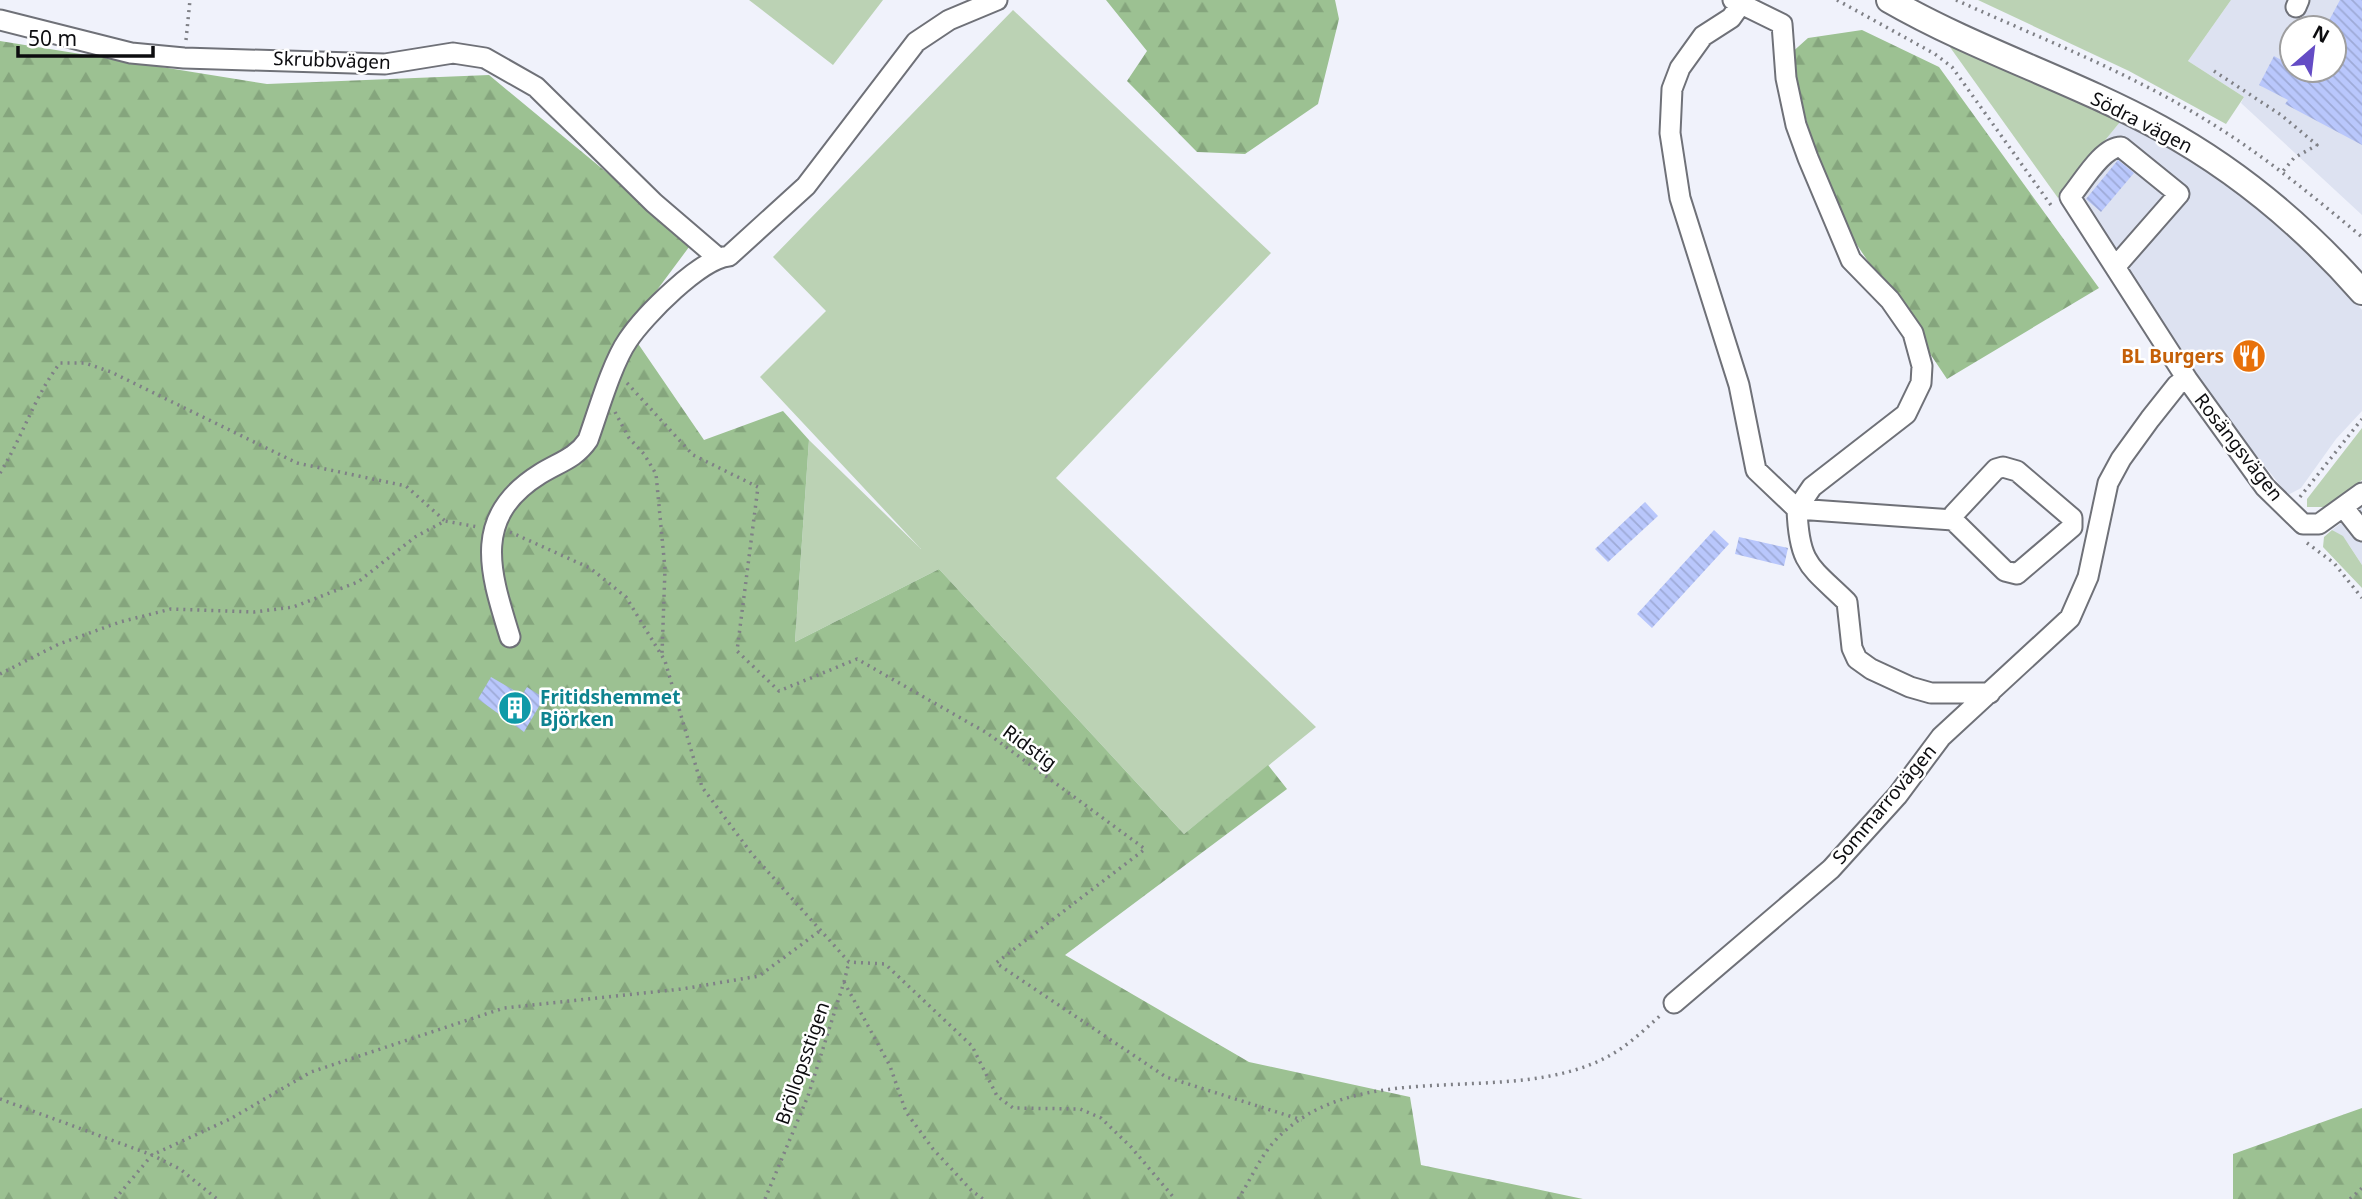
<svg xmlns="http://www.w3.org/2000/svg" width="2362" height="1199" font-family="'Noto Sans',sans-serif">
<defs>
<pattern id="forest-firs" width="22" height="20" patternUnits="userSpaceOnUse" patternTransform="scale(1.75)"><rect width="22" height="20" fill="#9cc192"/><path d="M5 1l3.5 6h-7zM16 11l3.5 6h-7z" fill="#85a57d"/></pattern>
<pattern id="building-back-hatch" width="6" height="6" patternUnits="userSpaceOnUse" patternTransform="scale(1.75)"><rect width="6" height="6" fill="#b9c7fc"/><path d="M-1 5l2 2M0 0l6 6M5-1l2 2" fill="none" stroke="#9eaad7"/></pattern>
</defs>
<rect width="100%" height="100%" fill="#f0f2fb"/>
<path fill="#dde2f1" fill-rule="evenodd" d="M2231,0h131v215l-121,-112 3,-6 -56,-36zM2292,28h42v42h-42z
M2120,122l50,25 72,49 78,67 42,47v101l-26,28 -35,49 -13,7 -174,-217 -56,-80z
M2362,507v58l-13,-20 -17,-15z"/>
<path fill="#bbd2b4" d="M749,0h134l-50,65z
M1978,0h253l-43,61 56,36 -18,27 -97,-53z
M1013,10l258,243 -215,225 260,249 -132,107 -245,-265 -144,73 14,-202 112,109 -161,-172 66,-66 -53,-54z
M1947,43l173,79 -62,76z
M2362,428v52l-36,27h-19v-8z
M2332,530l11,6 19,29v23l-39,-41 1,-10z"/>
<path fill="url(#forest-firs)" d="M1106,0h229l4,19 -21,85 -73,50 -48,-2 -70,-71 20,-30z
M1862,30l77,37 160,221 -152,91 -98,-146 -36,-88 -24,-90 19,-17z
M0,41l267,43 222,-9 203,168 -64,86 76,111 79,-29 26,29 -14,202 144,-73 245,265 84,-69 19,24 -222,166 184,107 161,35 11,68 162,34h-1583z
M2362,1108v91h-129v-45z"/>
<path fill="url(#building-back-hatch)" d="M2340,0h22v145l-77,-41 3,-4 -29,-15 15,-29 18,10v4h42v-42h-9z
M2118,160l16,13 -33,39 -15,-13z
M1645,502l13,14 -50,46 -13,-13z
M1714,530l15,14 -77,84 -15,-14z
M1739,537l49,11 -4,18 -49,-12z
M491,677l31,18 5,-8 17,11 -20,34 -46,-33z"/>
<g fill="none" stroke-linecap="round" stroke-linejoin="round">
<g stroke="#6f7178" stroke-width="23">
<path id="minor" d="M1733,0l49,24 4,54 10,47 12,33 43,102 39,40 23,33 9,33 -1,17 -15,31 -94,73 -15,22c2,56 13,57 50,93l5,46 5,11 14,10 39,18 21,6h59
M1741,4l-10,14 -28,18 -23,32 -8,21 -2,44 10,65 59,187 17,85 41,39 156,11
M2296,7l3,-7
M0,20l131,33 53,5 201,6 68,-11 32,5 51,29 118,116 63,54
M2187,379l78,108 38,37h16l43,-31
M2003,467l14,4 55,47v9l-55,47 -12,-3 -52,-51 1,-6 42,-45z
M2344,508l18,23
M510,637c-20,-65 -39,-120 30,-163 19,-12 35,-15 48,-34 10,-28 24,-77 40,-100 16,-24 73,-82 101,-84l77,-70 110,-144 33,-22 48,-20
M1674,1003l157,-134 66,-73 44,-59 129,-119 18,-41 20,-94 13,-24 29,-40 27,-34 10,-6 -117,-182c12,-14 32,-50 51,-50l58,47 -63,72"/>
</g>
<g stroke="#6f7178" stroke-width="28">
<path id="major" d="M1889,0c87,50 183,80 271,128 77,42 144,98 202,164"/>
</g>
<path stroke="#7f8086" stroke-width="3.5" stroke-dasharray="2 5" stroke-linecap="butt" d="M1837,0l98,54 17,13 101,141
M1956,0c86,39 178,74 258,125 53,33 100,72 148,112
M186,40l4,-40
M2214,71l67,44 36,30 -23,13 -11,13
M627,383l66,72 65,32 -21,164 42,40 78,-32 130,74 158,116 -149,114 170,114 136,43
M615,412l14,26 15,16 12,20 9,95 -3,85
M0,473c23,-37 34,-76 60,-110h25l26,9 186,91 109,23 39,35
M2300,497l62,-78
M510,532l80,36 36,29 39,64 37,126 50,67 97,108 36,2 87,82 25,50 16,12 67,1 21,9 30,29 44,52
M2307,543l27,20 28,35
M0,674l59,-30 61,-22 51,-13 83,3 39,-5 65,-25 57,-45 30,-16 33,6
M844,982l5,-20
M0,1099l152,56 28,14 37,30
M115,1199l37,-44 78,-36 81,-47 193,-64 178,-19 77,-13 62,-46
M765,1199l43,-103 36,-114 46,84 16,46 27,37 39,42 11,8
M1238,1199c12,-18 20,-38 34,-55 81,-93 235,-34 335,-87 20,-10 38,-28 55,-43
M2350,1199l12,-11"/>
<use href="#minor" stroke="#fff" stroke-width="19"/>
<use href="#major" stroke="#fff" stroke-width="24"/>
</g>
<defs>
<g id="restaurant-disc" transform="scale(1.75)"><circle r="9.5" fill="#e8710a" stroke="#fff"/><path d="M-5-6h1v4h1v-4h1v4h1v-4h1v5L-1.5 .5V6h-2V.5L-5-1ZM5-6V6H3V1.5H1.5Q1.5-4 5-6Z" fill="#fff"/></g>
<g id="building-disc" transform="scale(1.75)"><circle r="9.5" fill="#0f9aa8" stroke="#fff"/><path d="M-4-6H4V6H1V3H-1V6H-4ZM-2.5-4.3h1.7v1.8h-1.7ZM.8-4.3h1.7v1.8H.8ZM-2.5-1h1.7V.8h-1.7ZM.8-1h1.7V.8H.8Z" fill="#fff"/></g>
</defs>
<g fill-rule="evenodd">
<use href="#restaurant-disc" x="2249" y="356"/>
<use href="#building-disc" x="515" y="708"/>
</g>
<g text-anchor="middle" stroke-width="5" stroke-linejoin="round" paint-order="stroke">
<g font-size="19" fill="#0c0c0f" stroke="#fff">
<text transform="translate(332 60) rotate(2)" y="7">Skrubbvägen</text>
<text transform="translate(2142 122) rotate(27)" y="7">Södra vägen</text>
<text transform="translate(2239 447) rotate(52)" y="7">Rosängsvägen</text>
<text transform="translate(1030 747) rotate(36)" y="7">Ridstig</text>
<text transform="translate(1884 804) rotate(-50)" y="7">Sommarrovägen</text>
<text transform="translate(802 1063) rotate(-71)" y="7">Bröllopsstigen</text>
</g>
<g font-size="19" font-weight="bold" fill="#c56008" stroke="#fff" text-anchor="end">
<text x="2224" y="363">BL Burgers</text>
</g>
<g font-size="19" font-weight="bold" fill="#0d838f" stroke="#fff" text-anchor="start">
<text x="540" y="704">Fritidshemmet<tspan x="540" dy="22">Björken</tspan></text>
</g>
</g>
<g transform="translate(2313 49) rotate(28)"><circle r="33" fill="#ffffff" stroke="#9e9e9f" stroke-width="2"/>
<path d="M0-5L12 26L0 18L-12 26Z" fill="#644cc5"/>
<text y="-10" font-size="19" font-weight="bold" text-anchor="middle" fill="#0c0c0f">N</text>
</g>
<path d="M18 46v10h135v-10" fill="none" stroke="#0c0c0f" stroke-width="3.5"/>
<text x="28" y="46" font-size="21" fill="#0c0c0f" stroke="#ffffff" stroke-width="5" paint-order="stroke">50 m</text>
</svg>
